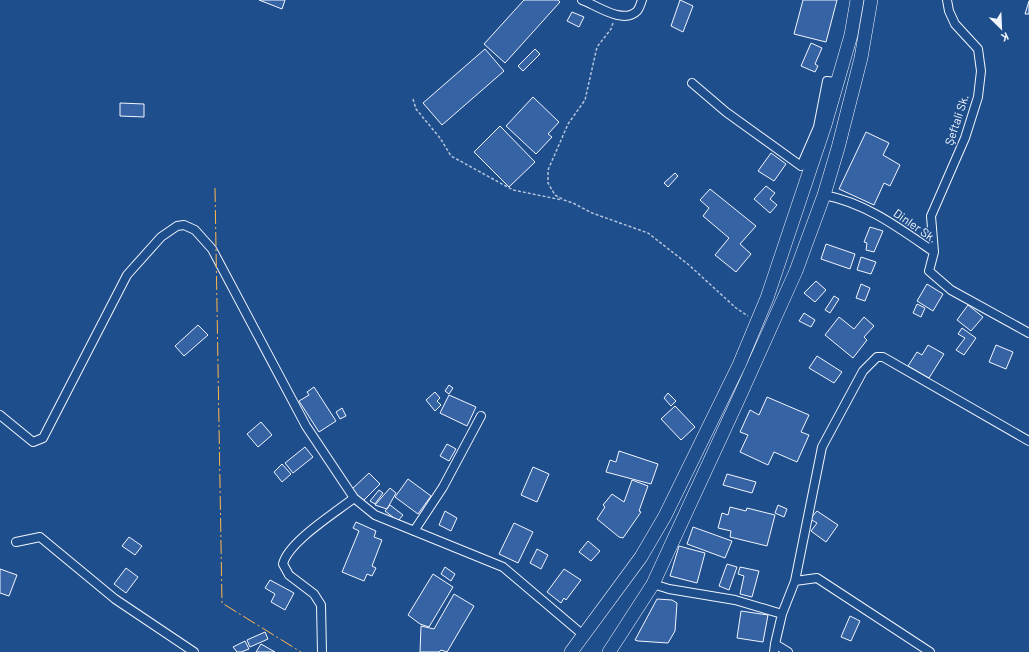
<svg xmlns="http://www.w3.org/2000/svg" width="1029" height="652" font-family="Barlow,sans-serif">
<rect width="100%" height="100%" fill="#1f4e8c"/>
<path fill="#3563a3" stroke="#f2f6ff" d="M259,0h26l-3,9z
M524,0h34l2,2 -55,61 -21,-19z
M680,0l13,6 -10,26 -12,-6z
M803,0h34l-11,42 -32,-8z
M1029,1v13h-4z
M572,12l12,5 -5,10 -12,-6z
M811,43l11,5 -7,16 3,2 -3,6 -14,-6z
M485,49l19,22 -62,54 -19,-22z
M535,49l5,5 -17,17 -5,-5z
M533,97l26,25 -11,12 4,3 -16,17 -30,-28z
M120,103l24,1v13l-24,-1z
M500,126l35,36 -26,25 -35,-35z
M866,132l23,11 -6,12 17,10 -10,21 -6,-3 -10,22 -35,-16z
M771,153l15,11 -12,17 -16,-10z
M675,173l3,3 -10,11 -4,-4z
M766,186l9,7 -5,6 7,6 -7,8 -16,-14z
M710,189l46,37 -16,18 11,10 -15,18 -21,-17 14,-17 -26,-22 6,-8 -9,-8z
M870,227l13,4 -9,21 -8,-2 1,-7 -3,-1z
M826,244l29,10 -5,15 -29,-10z
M861,257l15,5 -5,12 -14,-4z
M816,281l10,9 -11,12 -11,-9z
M861,284l9,4 -5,13 -9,-3z
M927,284l16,10 -10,17 -16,-10z
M834,296l5,3 -9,14 -5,-3z
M917,304l8,4 -4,9 -8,-4z
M968,305l15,12 -12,14 -14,-11z
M804,313l11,7 -4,7 -12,-6z
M839,317l15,12 10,-12 10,9 -10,11 3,3 -14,18 -28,-23z
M198,325l10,10 -24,21 -9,-10z
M962,328l14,10 -12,17 -8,-5 9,-12 -7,-4z
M928,345l16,9 -15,24 -21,-12 9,-14 5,3z
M996,345l17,7 -7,17 -17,-7z
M817,356l25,16 -8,11 -25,-15z
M449,385l4,3 -4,6 -4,-3z
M314,387l22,34 -17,11 -20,-31 10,-6 -2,-3z
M435,392l5,6 -3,3 4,4 -6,6 -9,-11z
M668,393l8,8 -5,5 -7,-8z
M449,395l27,12 -9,19 -27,-13z
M767,397l42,18 -8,17 8,3 -12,27 -23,-10 -6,13 -28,-13 8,-17 -8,-3 10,-22 9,5z
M675,406l20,21 -14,13 -20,-21z
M342,408l4,8 -6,3 -4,-7z
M261,422l11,13 -14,12 -11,-13z
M447,444l9,5 -7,12 -9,-5z
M305,447l8,10 -20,16 -8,-10z
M619,451l39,13 -7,20 -45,-12 4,-12 6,2z
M282,464l9,10 -9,8 -8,-10z
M533,467l16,7 -12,28 -16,-7z
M369,473l11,11 -18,18 -11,-12z
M727,474l29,8 -4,11 -29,-8z
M408,479l23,17 -13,18 -23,-17z
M632,480l16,6 -9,25 2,1 -18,26 -4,-1 -22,-18 8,-12 -2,-2 9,-11 12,8z
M390,488l6,5 -9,16 -12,-4z
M379,490l4,3 -8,11 -5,-3z
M390,505l13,10 -5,6 -13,-10z
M778,505l9,4 -3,8 -9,-4z
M730,507l16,4 1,-3 28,7 -8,31 -37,-9 1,-6 -13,-3 4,-15 6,2z
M445,511l12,7 -6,13 -12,-6z
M817,511l21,14 -12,17 -15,-11 6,-8 -7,-4z
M356,522l20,9 -2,6 8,3 -10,26 4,2 -4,8 -5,-2 -3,7 -22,-9 17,-41 -6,-3z
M514,523l19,9 -15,31 -19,-9z
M693,527l39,14 -7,17 -38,-14z
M129,537l13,9 -7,9 -13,-9z
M588,541l12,10 -9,10 -12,-9z
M679,546l26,7 -8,30 -27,-7z
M537,549l11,6 -7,14 -11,-6z
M727,564l10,3 -8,23 -10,-4z
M445,567l10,7 -4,7 -10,-7z
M740,567l19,4 -7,26 -12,-3 4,-18 -6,-2z
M126,568l12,9 -12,16 -12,-9z
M0,569l17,6 -8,21 -9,-3z
M564,569l17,11 -15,20 -2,-2 -3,5 -14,-11z
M433,574l20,13 -24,40 -9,-3 -12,-9z
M270,580l24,13 -9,17 -14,-8 4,-8 -10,-6z
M454,594l20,12 -27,46 -6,-2 -2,2h-19l1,-26 13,3z
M657,599l15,1 5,3 -2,28 -7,12 -30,-2 -3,-1z
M741,611l27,4 -5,27 -26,-4z
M850,616l10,5 -9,20 -10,-4z
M265,632l3,7 -18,8 -3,-7z
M245,641l4,8 -8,3h-4l-4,-5z
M261,644l14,8h-19z"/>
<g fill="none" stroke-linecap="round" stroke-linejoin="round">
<g stroke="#f2f6ff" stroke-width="10">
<path id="minor" d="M582,0c14,5 41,25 55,11 2,-2 4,-8 5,-11
M947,0l2,11 6,13 23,25 3,22 -3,26 -13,41 -34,78 3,36 -5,19 22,19 78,43
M692,83l34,29 75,54 17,-39 9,-46 10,1
M824,195c42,8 75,33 110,57
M0,415l33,27 10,-4 84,-163 34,-38 16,-11 7,-1 11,5 17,19 94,177 48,72 21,17 128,52 79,67
M414,531l29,-44 38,-71
M16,542l24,-5 75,62 79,53
M795,581l22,-3 113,74
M653,584l16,5 66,11 47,14 -7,30 13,8
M782,614l13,-33 27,-134 41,-76 14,-14h6l146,84
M322,652l-1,-47 -7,-11 -25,-19 -6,-11c5,-22 52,-51 71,-66
M774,652l1,-8"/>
</g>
<g stroke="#f2f6ff" stroke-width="14">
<path id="trunk" d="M571,652l70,-95 24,-41 74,-151 28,-67 58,-173 26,-90 6,-35
M609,652l44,-68 85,-184 58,-129 28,-76 14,-47 23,-90 10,-58"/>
</g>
<path stroke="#b3c4dc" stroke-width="1.5" stroke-dasharray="3 2" stroke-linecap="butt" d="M613,23l-2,6 -14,18 -12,53 -17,24 -20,46v13l7,12 9,5 9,3 19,10 56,20 41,32 47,43 12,8
M413,99l3,10 24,29 11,18 62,34 49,10"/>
<use href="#minor" stroke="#1f4e8c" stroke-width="8"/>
<use href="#trunk" stroke="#1f4e8c" stroke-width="13"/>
<path stroke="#ffb74d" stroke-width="1" stroke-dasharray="14 3 2 3" stroke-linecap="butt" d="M215,188l7,415 79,49"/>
</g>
<g text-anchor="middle" stroke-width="3" stroke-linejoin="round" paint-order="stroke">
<g font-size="12" fill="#f2f6ff" stroke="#1f4e8c">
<text transform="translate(957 120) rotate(-72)" y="4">Şeftali Sk.</text>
<text transform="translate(915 226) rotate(35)" y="4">Dinler Sk.</text>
</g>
</g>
<g transform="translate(1001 28) rotate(156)" stroke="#1f4e8c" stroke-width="3" paint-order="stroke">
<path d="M0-3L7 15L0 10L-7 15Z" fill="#f2f6ff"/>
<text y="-6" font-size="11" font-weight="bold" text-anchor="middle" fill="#f2f6ff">K</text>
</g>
</svg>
